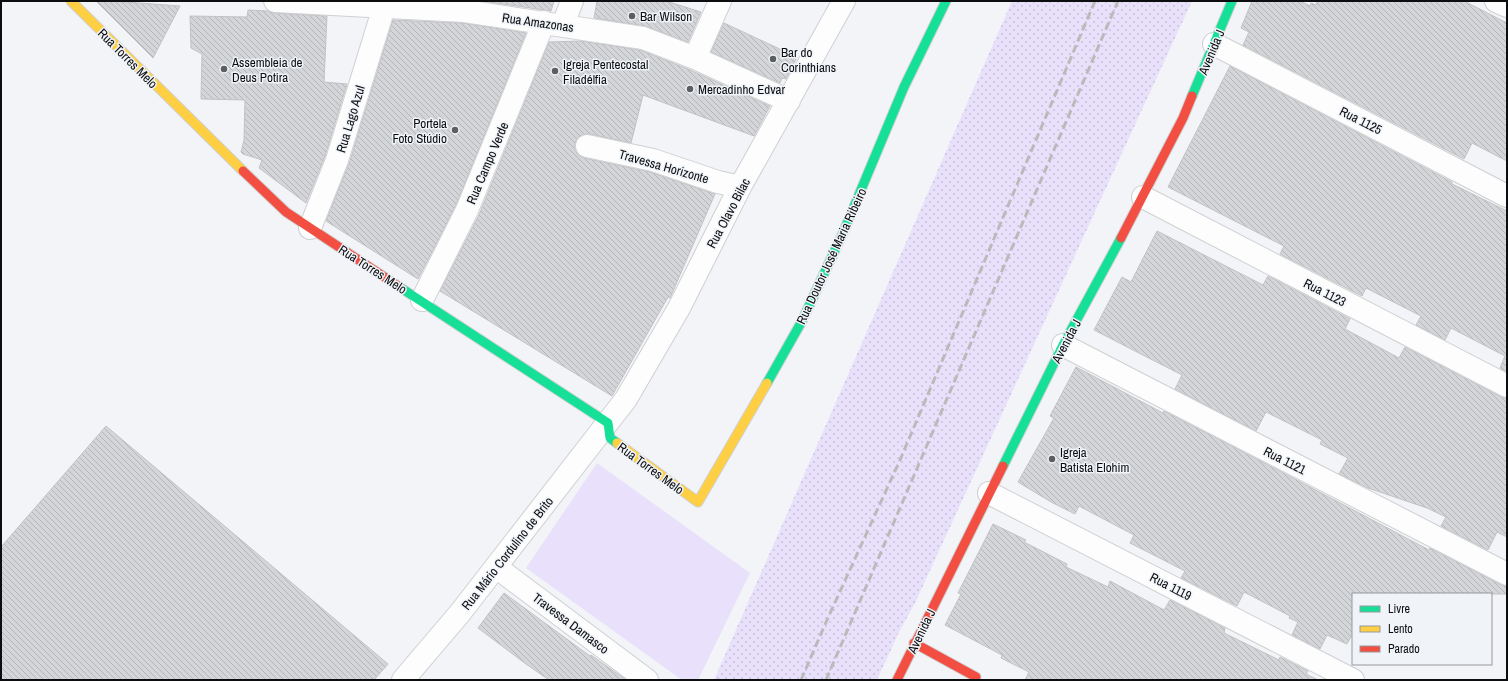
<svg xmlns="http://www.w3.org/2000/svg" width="1508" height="681" font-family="'Archivo Narrow',sans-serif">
<defs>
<pattern id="grass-dots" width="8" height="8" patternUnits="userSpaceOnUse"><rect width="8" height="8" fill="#e9e1fb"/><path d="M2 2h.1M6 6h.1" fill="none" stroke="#c7c0d6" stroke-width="1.8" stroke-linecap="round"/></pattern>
<pattern id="building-back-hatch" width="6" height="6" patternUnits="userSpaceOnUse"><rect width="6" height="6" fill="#d4d5d8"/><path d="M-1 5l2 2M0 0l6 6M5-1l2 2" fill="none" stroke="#b5b6b8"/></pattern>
</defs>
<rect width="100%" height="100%" fill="#f2f4f7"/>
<path fill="url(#grass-dots)" d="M1012,1h180l-277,602 -16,29 -22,48h-163z"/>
<path fill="#e9e1fb" d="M597,463l153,110 -52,107h-16l-156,-112z"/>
<path fill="url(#building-back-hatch)" stroke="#c2c2c5" d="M96,1h16l68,5 -27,52z
M482,1h72l-3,10z
M597,1h69l35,11 -13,30 -43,-16 -51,-8z
M1252,1h48l10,5 1,-3 5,2 1,-4h147l43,22v138l-35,-18 -8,16 -221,-114 6,-13 -8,-4z
M248,10l20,1 6,2 53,3 -3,66 23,2 -22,72 -19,47 -47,-35 3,-8 -19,-6 -2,-2 3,-12 1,-40 -44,-1 1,-45 -11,-6 -1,-32 57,1z
M393,20l70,3 63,10 -70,172 -38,74 -92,-58 23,-57z
M724,23l73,34 -11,22 -4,-1 -2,5 -69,-31z
M581,41l59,9 50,20 80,36 -16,30 -111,-41 -12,48 -41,-9h-7l-6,4 -2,6v6l3,5 6,3 66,14 65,22 -45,104 -2,-1 -56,99 -172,-105 39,-76 70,-173z
M1230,66l222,116v2l55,27v161l-7,-4 5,-12 -54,-28 -6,12 -29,-15 5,-9 -55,-28 -4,8 -82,-42 4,-8 -116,-59z
M1157,231l106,54 5,-9 82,43 -5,10 54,29 6,-11 96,50 6,1v139l-10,-5 -9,18 -47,-24 5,-9 -19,-9 -59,-20 -29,-14 9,-16 -28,-14 2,-4 -56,-28 -10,19 -81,-42 7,-14 -88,-45 28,-53 9,5z
M1076,367l87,46 1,-2 110,57 155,82 1,-2 71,37 6,1v8h-154v39l-6,11 -20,-9 -7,14 -28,-14 6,-13 -9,-4 1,-2 -19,-10 -27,-14 -7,14 -56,-28 4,-7 -55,-28 4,-8 -55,-29 -4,8 -24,-12 -33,-20 36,-64 -4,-2z
M106,426l282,238 -14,16h-373v-133z
M993,524l33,16 -2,2 43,22 -1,3 42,20 2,-6 54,29 6,-10 55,28 -1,5 55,27 1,-3 28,14 -2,3 12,6h-293l4,-8 -28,-14 1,-3 -57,-30 16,-31 -3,-1z
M504,593l86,63 1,-1 35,25h-77l-23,-16 -48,-36z"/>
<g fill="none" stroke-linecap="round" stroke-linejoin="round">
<g stroke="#ced0d2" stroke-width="24">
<path id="street" d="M275,1l189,10 179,27 52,20 94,43
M1496,1l11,5
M563,25l9,-24
M1214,44l293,152
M695,58l25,-57
M587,146l66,14 65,22 22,5
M1143,197l364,189
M310,228l27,-68 47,-153
M422,300l45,-90 77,-188
M1063,345l444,229
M989,493l364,187
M496,567l151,113
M403,680l57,-67 166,-214 53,-91 61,-121 104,-186"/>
</g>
<g stroke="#ced0d2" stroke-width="11">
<path id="fast" d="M1192,96l40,-95
M401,288l207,135 2,15 7,5
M767,383l35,-62 41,-88 61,-146 42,-86
M1003,466l60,-121 58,-107"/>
</g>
<g stroke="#ced0d2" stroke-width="11">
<path id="slow" d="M71,1l172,170
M617,443l81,59 69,-119"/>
</g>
<g stroke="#ced0d2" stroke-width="11">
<path id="jam" d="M243,171l43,41 115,76
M1121,238l62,-120 9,-22
M914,643l62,34 -2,3
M897,680l106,-214"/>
</g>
<use href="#street" stroke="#fdfdfe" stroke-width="22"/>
<use href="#fast" stroke="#16e098" stroke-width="9"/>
<use href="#slow" stroke="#ffcf43" stroke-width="9"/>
<use href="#jam" stroke="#f24e42" stroke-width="9"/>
<path stroke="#bababb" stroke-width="3" stroke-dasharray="8 4" stroke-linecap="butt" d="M801,680l26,-60 73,-160 195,-459
M826,680l292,-679"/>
</g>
<g fill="#5c5e60" stroke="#f0f4f9" stroke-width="1.5">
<circle cx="632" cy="16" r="4"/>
<circle cx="773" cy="59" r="4"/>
<circle cx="224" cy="69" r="4"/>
<circle cx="555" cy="71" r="4"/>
<circle cx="690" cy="89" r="4"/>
<circle cx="455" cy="130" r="4"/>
<circle cx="1052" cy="459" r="4"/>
</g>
<g text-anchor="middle" stroke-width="3" stroke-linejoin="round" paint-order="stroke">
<g font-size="13" fill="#0c0d0f" stroke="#f0f4f9" text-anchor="start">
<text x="640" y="21">Bar Wilson</text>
<text x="781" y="57">Bar do<tspan x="781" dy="15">Corinthians</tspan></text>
<text x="232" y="67">Assembleia de<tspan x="232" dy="15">Deus Potira</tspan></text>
<text x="563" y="69">Igreja Pentecostal<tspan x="563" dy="15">Filadélfia</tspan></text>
<text x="698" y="94">Mercadinho Edvar</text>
<text x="447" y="128" text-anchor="end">Portela<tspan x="447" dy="15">Foto Stúdio</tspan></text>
<text x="1060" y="457">Igreja<tspan x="1060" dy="15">Batista Elohim</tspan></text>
</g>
<g font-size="13" fill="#0c0d0f" stroke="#f0f4f9">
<text transform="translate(538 22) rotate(8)" y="5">Rua Amazonas</text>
<text transform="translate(1211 52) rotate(-67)" y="5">Avenida J</text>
<text transform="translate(128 58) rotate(45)" y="5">Rua Torres Melo</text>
<text transform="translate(350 119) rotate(-73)" y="5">Rua Lago Azul</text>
<text transform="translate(1361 120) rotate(27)" y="5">Rua 1125</text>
<text transform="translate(487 163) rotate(-67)" y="5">Rua Campo Verde</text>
<text transform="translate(664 166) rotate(16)" y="5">Travessa Horizonte</text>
<text transform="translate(728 213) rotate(-62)" y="5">Rua Olavo Bilac</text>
<text transform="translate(831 256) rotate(-65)" y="5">Rua Doutor José Maria Ribeiro</text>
<text transform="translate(373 269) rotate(33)" y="5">Rua Torres Melo</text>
<text transform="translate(1325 292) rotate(27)" y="5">Rua 1123</text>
<text transform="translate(1066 341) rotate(-62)" y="5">Avenida J</text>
<text transform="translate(1285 460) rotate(27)" y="5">Rua 1121</text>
<text transform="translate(651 468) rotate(36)" y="5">Rua Torres Melo</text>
<text transform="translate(507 553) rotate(-52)" y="5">Rua Mário Cordulino de Brito</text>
<text transform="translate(1171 586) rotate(27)" y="5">Rua 1119</text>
<text transform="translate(571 623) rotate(37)" y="5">Travessa Damasco</text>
<text transform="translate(921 631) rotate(-64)" y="5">Avenida J</text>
</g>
</g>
<rect width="1508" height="681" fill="none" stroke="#0c0d0f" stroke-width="4"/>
<rect x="1352" y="593" width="140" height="72" fill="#f0f4f9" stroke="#95989b"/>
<rect x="1360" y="606" width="20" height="6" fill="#16e098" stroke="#95989b"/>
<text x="1388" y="613" font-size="12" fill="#0c0d0f">Livre</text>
<rect x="1360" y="626" width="20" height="6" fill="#ffcf43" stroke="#95989b"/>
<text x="1388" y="633" font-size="12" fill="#0c0d0f">Lento</text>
<rect x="1360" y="646" width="20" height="6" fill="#f24e42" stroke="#95989b"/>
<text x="1388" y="653" font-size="12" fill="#0c0d0f">Parado</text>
</svg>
